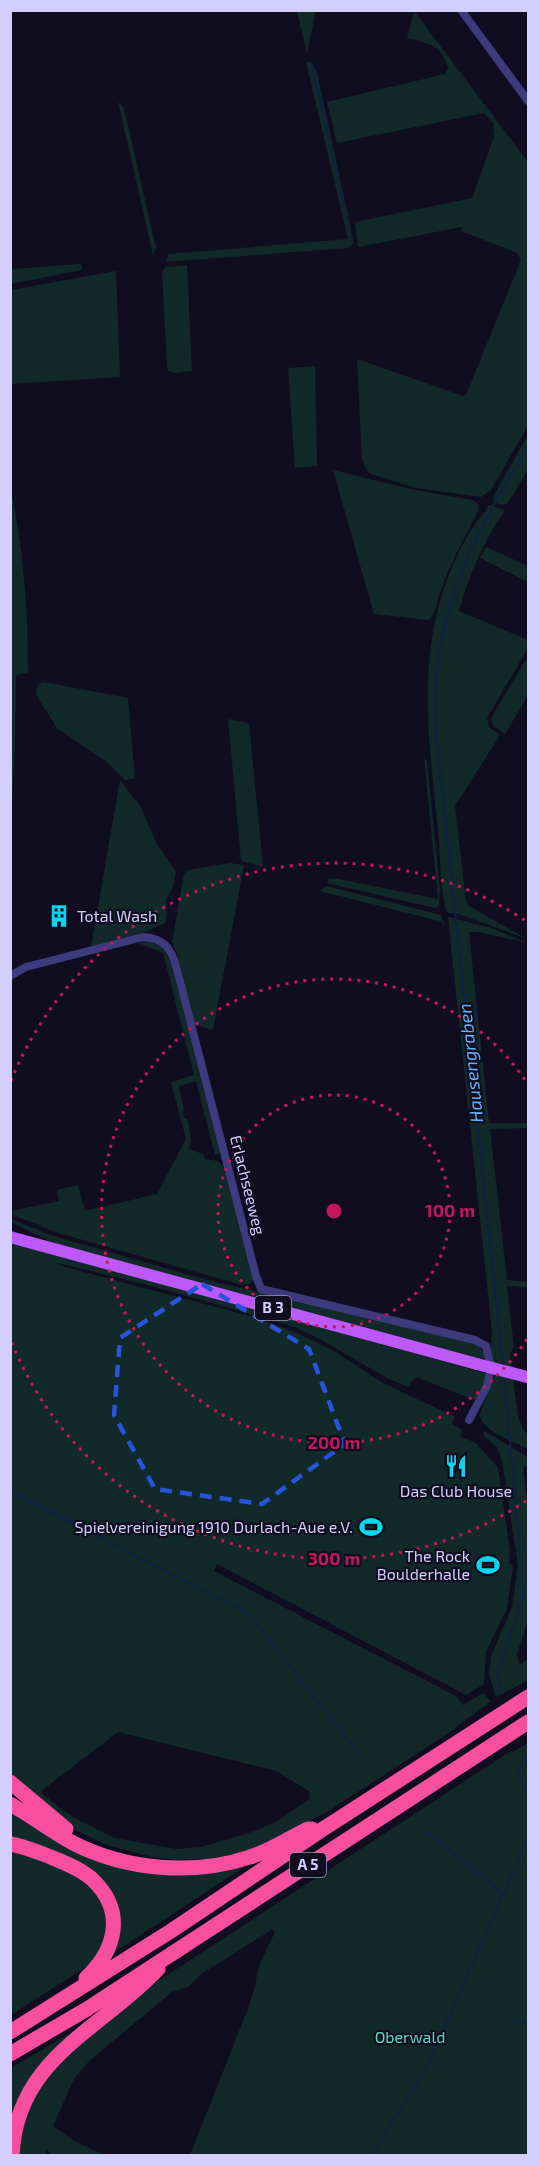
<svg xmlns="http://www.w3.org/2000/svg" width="539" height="2166" font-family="'Exo 2',sans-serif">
<rect width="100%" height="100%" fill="#110d20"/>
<path fill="#112928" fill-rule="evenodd" d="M297,11h19l-9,42z
M414,11l114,151v264l-37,64 -10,7 -65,-9 -42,-13 -6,-3 -6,-12 -5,-101 106,37 3,-1 55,-135 -4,-7 -56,-22 1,-4 -104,20 -3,-25 117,-24 22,-61 -1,-14 -9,-10 -147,30 -10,-41 118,-28 3,-6c-4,-20 -23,-28 -41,-29z
M311,62l6,11 37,170 -7,5 -181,14 2,-8 180,-15 -42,-177z
M118,102l6,6 32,140 -3,7z
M81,264l1,6 -71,14v-15z
M187,265l5,106 -18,2 -6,-3 -1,-4 -5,-93 3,-6z
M116,271l4,106 -109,7v-94z
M315,366l2,100 -22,2 -7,-100z
M528,435v34l-20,34 -5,2 -10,-3 1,-7z
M333,470l77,19 63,11 5,4 1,6c-15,28 -29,53 -39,83 -3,9 -4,20 -11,27l-55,-6z
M11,490c13,61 17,122 17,183l-12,2 -1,72 -4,71z
M489,505l16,5c-21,32 -36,64 -46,101l69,29v8l-41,70 2,9 11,8 -45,71 11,95 3,5 58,33 -68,-25 -11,-1 -2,-3c-7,-27 -5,-61 -9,-90 -11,-101 -22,-193 31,-285 6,-11 15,-20 21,-30z
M486,547l42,19v16l-48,-24z
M528,656v39l-23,39 -12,-8 -2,-8z
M44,682l84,16 7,80 -10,2 -17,-17 -51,-35 -19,-30 -2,-7 2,-7z
M228,719l21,4 14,144 -22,-6z
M424,757l3,5 13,128 -1,16 -4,2 -108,-25 2,-5 9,1 100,20z
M120,780l20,26 18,40 18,25 -3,16 -7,12 1,17 -2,7 -23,10 -51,14z
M230,863l14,2 -31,165 -18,-5 -18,-71 -5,-12 12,-68 4,-4z
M326,886l115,29 4,11 -6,-5 -119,-30z
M449,917l42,11 37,15 -50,-11h-9l20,191h39v5l-38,1 17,151 21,2v5l-21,-1 7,61 -4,7 8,62 5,13 5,6v14c-16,-8 -41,-15 -49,-33l15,-40 -3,-28 1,-16 -44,-414z
M147,941c14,3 19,10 24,23l49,189 -5,2 -19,-74 -17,5 5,25 -2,1 2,6 4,2 3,19 -2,10 14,5 2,5 13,2 5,5 30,113 -3,5 -8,1 -14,-4 -170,-48 -47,-19v-3l48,-10 -2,-11 21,-5 7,26 72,-17 29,-55 -15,-57 23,-7 -31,-122 -25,-10z
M11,1219l42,17 158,45 264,62 8,8 3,8 -17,-3 -396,-107 -24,-8 -38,-19z
M11,1242l477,132 -11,27 -58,-23 -5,1 -6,8 -19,-8 -71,-41 -23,-11 -136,-39 -105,-26 11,5 181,48 47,16 39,19 51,33 72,34 -3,7 10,6 -2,6 16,7 22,25 12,83 -1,13 4,1 -6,43 -21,44 -2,32 -18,11 -249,-131 -3,7 242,125 7,9 20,-12 8,8 -44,33 -120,78 -80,40 -39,7 -30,1 -26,-3 -45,-12 -30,-14 -13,-9 -53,-45zM118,1732l158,39 33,20 1,8 -34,23 -21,9 -54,16 -24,2 -63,-11 -43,-22 -31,-24z
M484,1431l44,26v8l-3,1 -2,3 5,38v113l-11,34 2,11 9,-6v21l-32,17 -7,-22 2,-19 21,-49 6,-42 -16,-104 -5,-14 -14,-12z
M528,1743v412h-338l57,-144 8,-24 3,-19 16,-34 -1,-5 -72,45 -13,13 -16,5 -83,69 -15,18 -21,47 21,15 30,14h-26l-7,-1 -20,1 -5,-7 -1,7 -28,1 10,-49 24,-38 95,-80 359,-234 6,-4 2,1z
M10,1810l88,49 148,7 -133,87 -7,-62 -95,-51z
M10,1847l16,5 64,31 16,27 1,25 -15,28 -81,52z
M79,2028l-68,101v-61z"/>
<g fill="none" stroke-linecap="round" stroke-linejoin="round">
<path stroke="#0e2243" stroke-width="2" d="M312,64l40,176
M503,1367l-68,-646c1,-17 0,-34 2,-51 8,-78 48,-157 91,-221
M10,1491l239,123 110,140
M501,1692l-4,-19 27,-79 -20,-218
M528,1755l-10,18 10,19
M427,1833l63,49 13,13
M513,2021l15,2
M371,2156l56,-89 101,-229"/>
<path stroke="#3d3a7d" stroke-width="8" d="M461,10l67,91
M10,976l16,-9 117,-30c20,1 28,11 33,29l80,310 5,13 214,51 11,6 5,22 -4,18 -18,34"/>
<path stroke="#bd59f9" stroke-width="12" d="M10,1237l467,127"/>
<path stroke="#f84e9f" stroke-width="15" d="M10,1782l56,47
M10,1804c22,12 41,27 63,39 53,27 120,33 177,14 20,-6 39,-19 58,-28h4
M10,1844c13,2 24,7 36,11 16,7 36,14 48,26 32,32 21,70 -8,97
M10,2032l161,-101 152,-102 205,-132
M10,2054l77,-45 441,-287
M12,2156c4,-98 89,-126 146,-187"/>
<path stroke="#bd59f9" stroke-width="12" d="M477,1364l50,13"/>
</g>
<path fill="none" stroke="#2654da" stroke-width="4.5" stroke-dasharray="12 8" stroke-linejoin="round" d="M202,1284l107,65 36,95 -83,60 -107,-15 -41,-74 6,-77z"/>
<g fill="none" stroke="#c2185b" stroke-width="3" stroke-dasharray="3 6">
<circle cx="334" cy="1211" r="116"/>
<path d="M527 1339A232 232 0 1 1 527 1083"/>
<path d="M526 1501A348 348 0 0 1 11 1341M11 1081A348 348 0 0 1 526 921"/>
</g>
<defs>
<g id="building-bare" transform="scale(1.8)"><path d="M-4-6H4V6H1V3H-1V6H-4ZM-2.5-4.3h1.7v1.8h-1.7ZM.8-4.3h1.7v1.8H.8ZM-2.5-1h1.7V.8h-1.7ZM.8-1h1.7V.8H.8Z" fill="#09d7ee" stroke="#110d20" stroke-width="2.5" paint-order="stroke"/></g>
<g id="restaurant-bare" transform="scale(1.8)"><path d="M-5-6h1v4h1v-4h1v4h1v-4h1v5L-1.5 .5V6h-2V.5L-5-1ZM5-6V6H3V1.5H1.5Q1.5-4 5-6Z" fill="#09d7ee" stroke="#110d20" stroke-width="2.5" paint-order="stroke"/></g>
<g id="stadium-bare" transform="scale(1.8)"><path d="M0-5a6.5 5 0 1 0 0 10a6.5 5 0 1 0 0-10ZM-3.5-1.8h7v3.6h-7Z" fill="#09d7ee" stroke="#110d20" stroke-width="2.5" paint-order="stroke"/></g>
</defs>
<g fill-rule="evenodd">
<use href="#building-bare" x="59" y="916"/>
<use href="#restaurant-bare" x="456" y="1466"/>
<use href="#stadium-bare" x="371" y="1527"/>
<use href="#stadium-bare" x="488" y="1565"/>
</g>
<g text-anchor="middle" stroke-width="4.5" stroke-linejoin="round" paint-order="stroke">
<g fill="#110d20" stroke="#9994bb" stroke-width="1.5">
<rect x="255" y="1296" width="36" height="24" rx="4.5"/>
<rect x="290" y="1853" width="36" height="24" rx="4.5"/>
</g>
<g font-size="15" font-weight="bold" fill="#d3cefd">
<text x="273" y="1313">B 3</text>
<text x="308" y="1870">A 5</text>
</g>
<g font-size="16" fill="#d3cefd" stroke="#110d20" text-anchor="end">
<text x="77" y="922" text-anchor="start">Total Wash</text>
<text x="456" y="1497" text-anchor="middle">Das Club House</text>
<text x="353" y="1533">Spielvereinigung 1910 Durlach-Aue e.V.</text>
<text x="470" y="1562">The Rock<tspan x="470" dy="18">Boulderhalle</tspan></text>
</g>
<g font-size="16" fill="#d3cefd" stroke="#110d20">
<text transform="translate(248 1185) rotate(76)" y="6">Erlachseeweg</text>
</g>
<g font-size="16" fill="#5ddabb" stroke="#110d20">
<text x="410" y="2043">Oberwald</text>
</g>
<g font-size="18" font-style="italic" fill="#60b2f9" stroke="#110d20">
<text transform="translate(471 1063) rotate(-96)" y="6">Hausengraben</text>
</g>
</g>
<circle cx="334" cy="1211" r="9" fill="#c2185b" stroke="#110d20" stroke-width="3"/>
<g font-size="18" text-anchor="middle" font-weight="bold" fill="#c2185b" stroke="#110d20" stroke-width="4.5" stroke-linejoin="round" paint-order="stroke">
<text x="450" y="1217">100 m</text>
<text x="334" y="1449">200 m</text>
<text x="334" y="1565">300 m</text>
</g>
<rect width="539" height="2166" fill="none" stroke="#d3cefd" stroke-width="24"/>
</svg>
